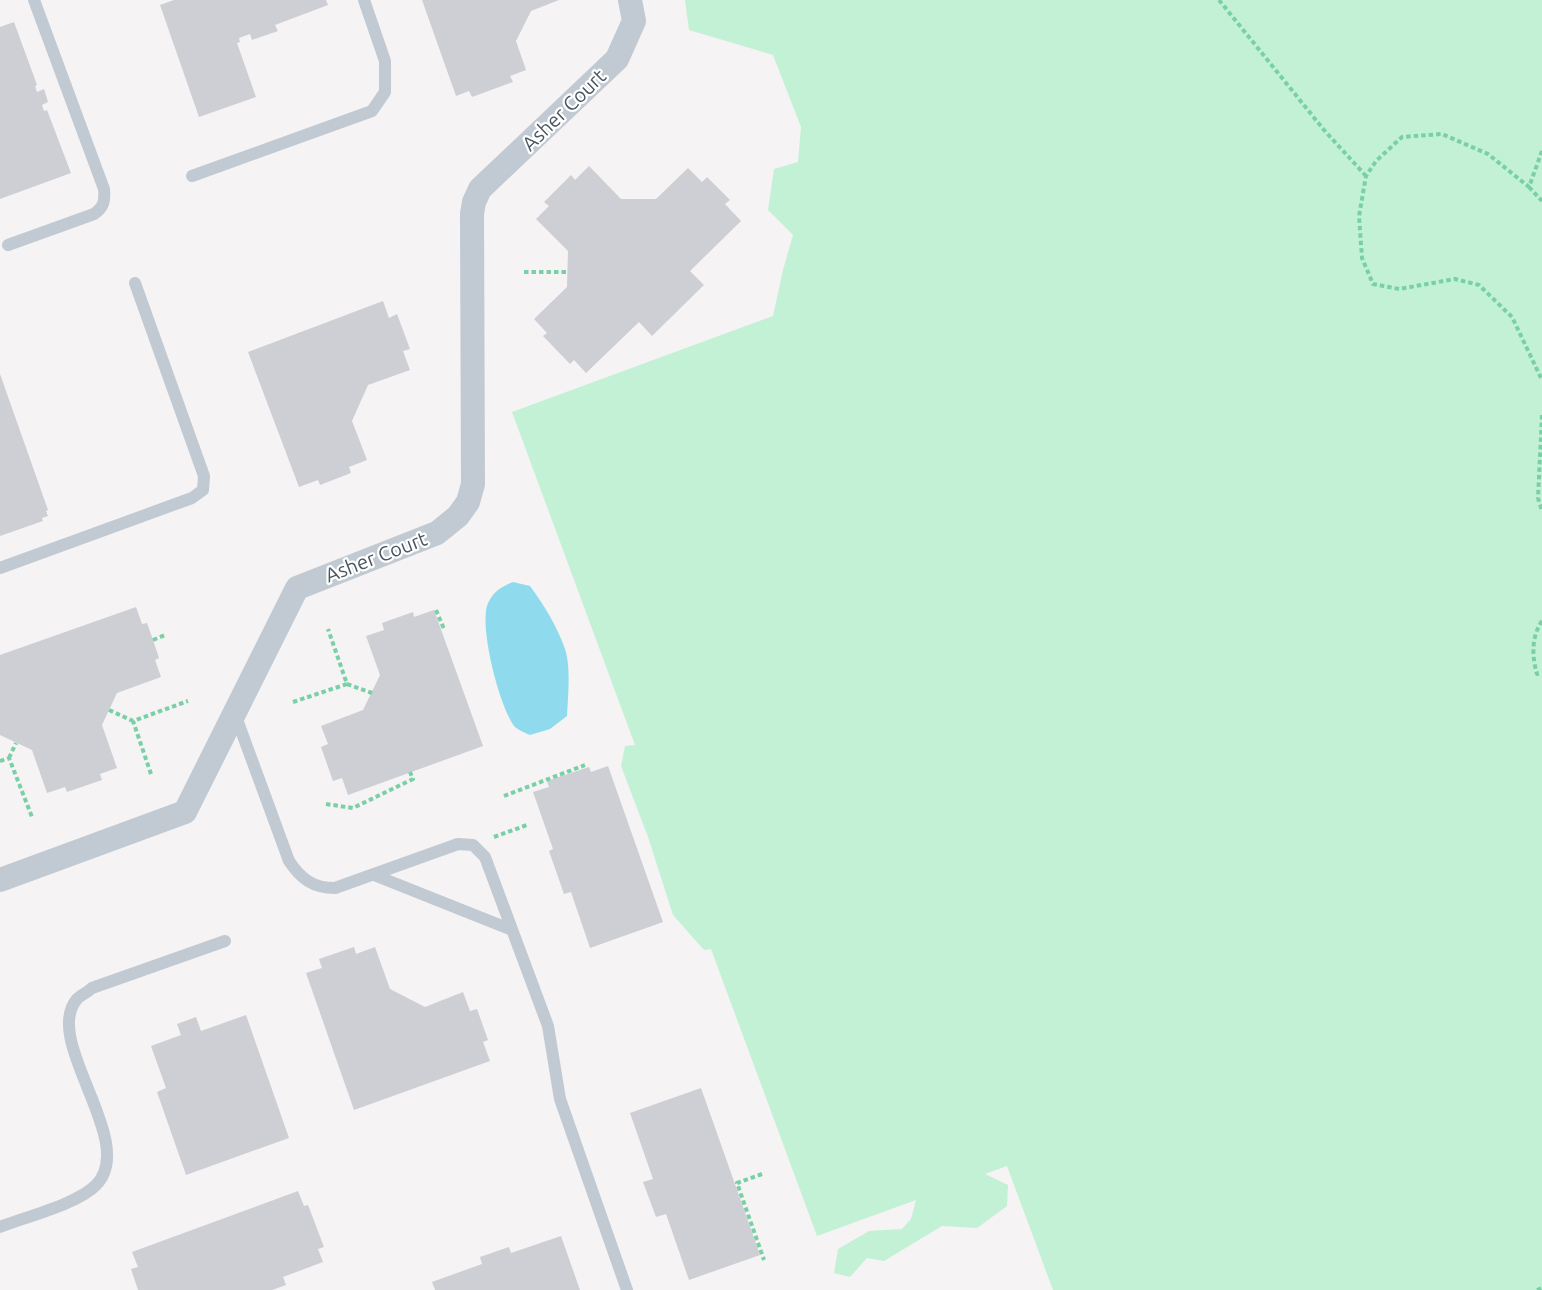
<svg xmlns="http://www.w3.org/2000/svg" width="1542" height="1290" font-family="Ubuntu,sans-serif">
<rect width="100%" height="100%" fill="#f5f3f3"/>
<path fill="#c3f1d5" d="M685,0h857v1290h-489l-46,-124 -22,8 23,11 -1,21 -30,22 -35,-2 -58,35 -17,-3 -17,19 -16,-4 4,-24 31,-18 33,-2 9,-10 5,-19 -99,36 -106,-287 -7,1 -31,-35 -25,-78 -27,-71 4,-20 10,-1 -123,-333 261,-96 10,-46 10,-35 -25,-25 6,-41 24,-7 3,-35 -28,-72 -84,-25z"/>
<path fill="#90daee" d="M513,582l17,4c14,19 27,40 35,63 6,18 3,47 2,67l-17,13 -20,6c-5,-2 -12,-5 -16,-9 -15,-21 -34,-96 -27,-120 5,-14 14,-19 26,-24z"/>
<path fill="#cdcfd5" d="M174,0h152l2,5 -53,20 3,6 -26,9 -2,-6 -11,4 1,4 -3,1 19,54 -57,20 -39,-112z
M422,0h137l-28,11 -15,30 10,29 -16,6 3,6 -41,15 -3,-6 -13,5z
M14,22l23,63 -2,1 2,6 7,-3 4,13 -6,3 2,6 3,-1 24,63 -71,26v-172z
M589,166l32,33h35l32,-31 14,14 5,-5 23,23 -5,4 16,17 -51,50 14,14 -52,51 -13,-14 -53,51 -12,-13 -4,4 -27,-28 4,-3 -13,-14 33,-32 1,-36 -32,-32 13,-13 -5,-4 27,-27 4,5z
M383,301l6,17 8,-4 13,35 -7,2 7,19 -42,15 -16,36 15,39 -18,7 2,6 -31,12 -2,-5 -19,7 -51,-135z
M0,374l48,136 -2,1 2,5 -6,2 1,3 -43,15z
M136,607l6,17 5,-1 6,17 6,18 -4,2 6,17 -44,16 -15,32 15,43 -17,6 2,6 -35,12 -2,-5 -18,6 -15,-43 -32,-15v-80z
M434,610l49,136 -135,49 -6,-17 -9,3 -12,-34 7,-3 -7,-18 42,-16 17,-35 -14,-39 18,-6 -2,-7 31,-11 1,5z
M608,766l55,156 -73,26 -19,-56 -7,2 -15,-43 4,-2 -20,-57 16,-5 -2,-6 42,-14 2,5z
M354,947l2,7 19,-7 15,42 35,18 38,-15 7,19 7,-2 11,31 -5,2 7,19 -136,49 -48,-137 16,-5 -3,-9z
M246,1015l43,123 -103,37 -29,-83 9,-4 -15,-42 30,-11 -4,-11 19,-7 5,14z
M701,1088l59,167 -71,25 -23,-66 -10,3 -13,-35 10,-3 -23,-66z
M298,1191l6,15 4,-1 16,42 -6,2 5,13 -40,15 3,8 -14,5h-134l-7,-21 7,-2 -6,-15z
M561,1236l19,54h-145l-3,-8 50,-18 -2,-7 29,-10 2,6z"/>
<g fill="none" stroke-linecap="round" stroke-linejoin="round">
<path stroke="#7ad0a6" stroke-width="4" stroke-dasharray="4.5 3" stroke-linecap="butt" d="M1219,0l105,130 42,46
M1542,151l-13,36 -41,-33 -46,-20 -40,3 -26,24 -10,15 -7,40 3,42 11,26 26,5 56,-10 24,6 33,32 30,63
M1529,187l13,14
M524,272h44
M1542,415l-4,83 4,13
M436,610l8,19
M1542,621c-11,16 -10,36 -5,53l5,-1
M153,640l12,-5
M347,684l25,9
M293,702l54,-18 -19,-55
M109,710l24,11
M9,758l7,-15
M0,761l9,-3 23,59
M151,774l-18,-53 55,-20
M504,796l81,-31
M326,804l27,4 60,-29 -3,-7
M494,837l33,-12
M762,1174l-25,9 27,77
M1537,1290l5,-2"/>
<path stroke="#c1cad2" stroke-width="12" d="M192,176l180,-65 13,-19v-31l-21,-61
M8,245l86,-31c10,-7 11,-13 10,-25l-70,-189
M0,568l192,-70 11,-8 1,-14 -69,-193
M235,714l54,147c12,18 24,27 46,27l123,-44 15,1 12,12 63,169 12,73 67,191
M374,875l138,55
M0,1227c25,-10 78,-23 96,-42 43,-43 -55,-144 -19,-186 4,-4 11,-7 15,-11l133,-47"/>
<path stroke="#c1cad2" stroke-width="24" d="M0,880l185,-68 112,-224 140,-55 21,-17 10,-14 5,-18 -1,-270 2,-12 6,-13 137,-130 17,-38 -4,-21"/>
</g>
<g text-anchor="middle" stroke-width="4.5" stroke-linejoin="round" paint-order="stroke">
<g font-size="20" fill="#4a5661" stroke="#fff">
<text transform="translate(564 110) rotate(-44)" y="7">Asher Court</text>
<text transform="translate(376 557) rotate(-21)" y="7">Asher Court</text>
</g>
</g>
</svg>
